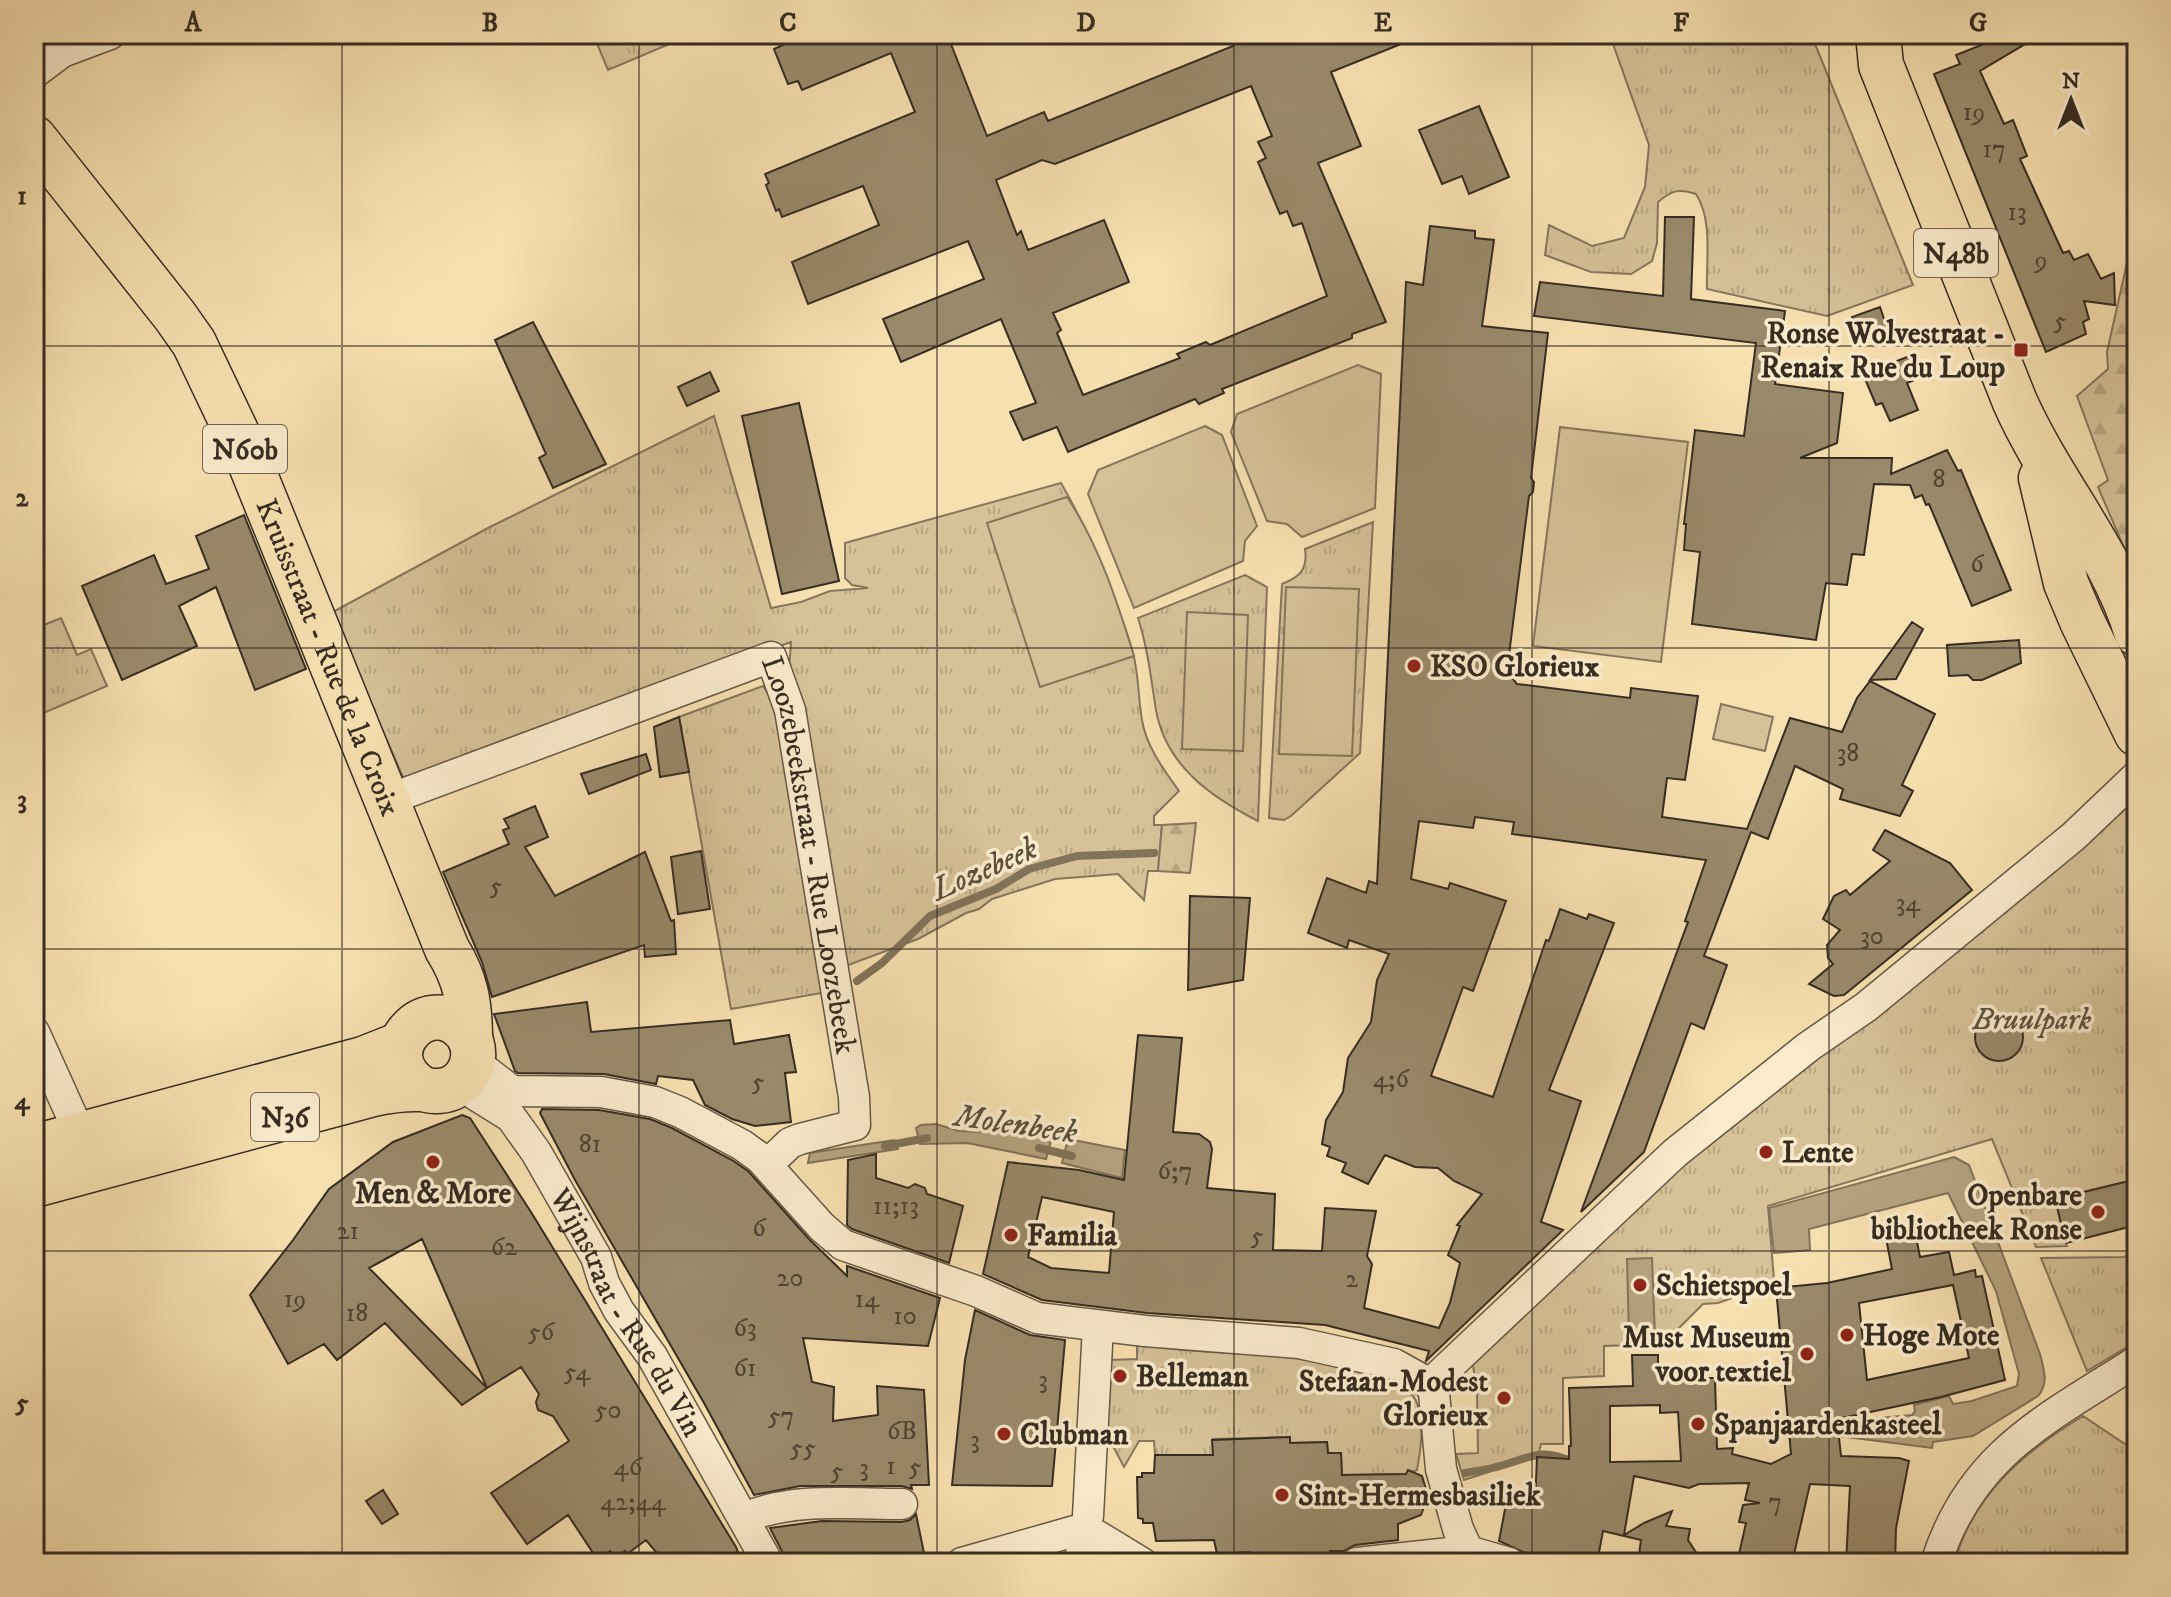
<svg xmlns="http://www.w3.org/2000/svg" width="2171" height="1597" font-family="'IM FELL DW Pica',serif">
<defs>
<pattern id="grass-tufts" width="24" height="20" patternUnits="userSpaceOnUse" patternTransform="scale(2)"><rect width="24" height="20" fill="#d6c198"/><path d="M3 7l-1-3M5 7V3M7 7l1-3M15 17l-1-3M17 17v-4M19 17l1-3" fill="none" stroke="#b8a683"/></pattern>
<pattern id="forest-firs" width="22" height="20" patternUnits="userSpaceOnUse" patternTransform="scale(2)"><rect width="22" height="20" fill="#d6c198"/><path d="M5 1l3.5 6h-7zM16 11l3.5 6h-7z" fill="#b8a683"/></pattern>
</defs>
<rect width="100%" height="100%" fill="#f7e0b0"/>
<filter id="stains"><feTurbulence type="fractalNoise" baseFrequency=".0025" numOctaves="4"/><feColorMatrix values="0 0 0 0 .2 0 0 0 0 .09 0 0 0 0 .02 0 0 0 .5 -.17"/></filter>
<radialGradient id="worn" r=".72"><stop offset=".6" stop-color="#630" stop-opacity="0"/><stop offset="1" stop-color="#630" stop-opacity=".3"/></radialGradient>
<path fill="url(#grass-tufts)" stroke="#86765c" stroke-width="2" d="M593,34h100l-85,36z
M1636,34h175l102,251 -86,31 -120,-27c-1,-31 6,-68 -11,-95 -18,-6 -25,-3 -38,8l-1,41 -5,18 -21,13 -40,-2 -46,-17 4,-30 43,21 32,-8 21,-51 4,-42 -36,-101z
M714,416l57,192 30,-6 29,-11 38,-3 -16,-3 -7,-7v-35l216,-60c31,54 54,110 72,170 6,22 5,44 9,67 4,26 22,50 37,71l-25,25v9h8l-4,46h-10l-4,29 -26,-26 -63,5 -63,20 -13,10 -13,4 -48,26 -75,28 -54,-295 2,-30 -362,130 -26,5 -72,-164 157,-85z
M1373,522l-13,231 -69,63 -7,4 -15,-2 13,-234c18,-7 26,-15 23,-35z
M1245,575l22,12 -9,234c-47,-24 -92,-55 -102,-111 -5,-31 -8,-61 -18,-92z
M61,618l16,37 14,-6 16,37 -73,31v-88z
M763,686l17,25 47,281 -96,17 -52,-292z
M2137,800v379l-82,20 12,47 -31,1 -44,-108 -224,67 6,74 -14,8 -42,15 -15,1 -40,40 -59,2v30l-41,2v66h-22l-3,12 -74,24 -8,-26 22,-1 -1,-59 -5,-36 219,-202z
M2137,1248v93l-50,30 -46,-113 83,-1z
M1137,1342c46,11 93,10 140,14 28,2 56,10 84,16 17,4 37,7 50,21 16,19 10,55 6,77l-11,4 -64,1 -1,-21 -13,-1 -1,-11 -37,1v-6l-77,2v16h-58l-1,-14h-15l-15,26 -20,-38 3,-69 30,-1z
M2083,1416l48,32 6,-9v124h-183c20,-70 70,-111 129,-147z"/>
<path fill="url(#forest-firs)" stroke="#86765c" stroke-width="2" d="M2137,218v360l-39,-91 10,-7 -31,-84 31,-27 -1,-17z
M1196,823l-6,50 -32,-2 4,-46z"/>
<path fill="#d6c198" stroke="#86765c" stroke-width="2" d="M1358,365l23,9 -6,134 -73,29 -15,-13 -20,-3 -36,-89 6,-18z
M1205,426l17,9 35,91 -12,15 -2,20 -109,47 -46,-114 10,-24z
M1560,427l128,15 -27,220 -128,-16z
M1067,497c32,48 50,104 67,159l-94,31 -53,-164z
M1286,587l73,2 -7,167 -73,-2z
M1187,612l61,3 -5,136 -61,-2z
M1721,704l52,13 -8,34 -52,-12z"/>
<path fill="#b5a37f" stroke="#827359" stroke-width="2" d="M936,1124l23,7 20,1 16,-6 15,1 42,10 -6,22 -79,-16 -47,1 -4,-16 5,-3z
M1068,1139l57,11 -3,28 -60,-15z
M894,1140l4,9 -90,14 2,-10z
M1954,1157l15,8 71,189c4,16 9,29 -2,42l-65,40 -40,6 -1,6 -93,-12 -1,-14 74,-7 3,-4 -1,-6 35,-9 4,8 19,-3 45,-15 2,-12 -23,-83 -48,-98 -139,36 1,21 -36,3 -5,-45z
M1652,1258l3,80 -26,1 -2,-80z"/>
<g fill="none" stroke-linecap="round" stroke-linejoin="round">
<path stroke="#827359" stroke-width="8" d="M857,981l25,-18 48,-47 66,-27 33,-20 48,-13 77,-3
M885,1146l42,-8
M1039,1148l33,8
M1465,1473c10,-2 21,-3 31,-6 36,-9 42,-21 80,-4"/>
</g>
<path fill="#9a8a6b" stroke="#362c20" stroke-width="2" fill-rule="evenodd" d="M779,34h168l40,102 57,-24 4,9 185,-75 -5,-12h198l-95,38 30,74 -43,17 68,159 -34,12v4l-130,51 2,4 -25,11 -4,-5 -127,53 -11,-25 -34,13 -13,-28 26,-9 -35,-84 -100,43 -18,-43 101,-40 -16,-38 -160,63 -16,-42 87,-37 -16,-39 -81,31 -3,-8 -3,2 -10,-26 3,-2 -4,-9 150,-62 -24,-59 -89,37 -4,-9 -10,3 -14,-35 9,-4zM1251,86l21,50 -14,6 8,16 -8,4 22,52 7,-3 6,15 9,-3 25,73 -117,49 -4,-3 -29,12 3,4 -97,37 -26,-62 4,-3 -8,-17 76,-31 -25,-62 -76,30 -7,-19 -4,4 -21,-55 46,-20 13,4z
M2009,34h33l-62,37 24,53 9,-4 14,36 -7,3 43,94 6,-2 5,9 14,-6 13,25 13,-6 1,32 -31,-4 5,18 -6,3 3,12 -40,18 -112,-278 26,-10 -4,-9z
M1479,106l30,71 -40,17 -7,-18 -20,8 -23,-54z
M1665,217h29l-3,82 94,12 -10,73 68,9 -6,50 -37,15h92l-1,16 56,-24 11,21 3,-1 50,120 -39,16 -43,-102 -3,1 -4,-10 -7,3 -5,-13 -36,-1 -10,71 -12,-1 -5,31 -21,-2 -10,57 -124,-16 8,-72 -16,-2 2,-26h-2l11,-94 49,6 12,-93 -222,-27 6,-34 123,14z
M1430,226l45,5v7l19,2 -12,86 66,7 -17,145 3,4 -1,10 -4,4 -22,175 10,13 113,14 1,-10 67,8 -13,84 -18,-2 -5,39 85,12 43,-111 52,14 15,-34 13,-17 65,33 -33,71 11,6 -13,25 -60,-17 3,-10 -48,-23 -27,73 -17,-7 -47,124 23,9 -23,64 -13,-6 -47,129 -63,60 107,-290 -3,-1 21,-61 -194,-26 2,-12 -39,-5 -2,11 -54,-7 -8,58 37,10 2,-6 56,18 -33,90 -10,-4 -32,89 62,21 53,-157 3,1 11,-32 27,10 2,-5 25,9 -65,167 32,11 -40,121 22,8 -137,131 3,-10 -104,-26 -178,-12 -105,-13 -59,-26 25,-112 71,8 45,10 14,-145 44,3 -9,94 26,2 11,8 2,7 -5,39 68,6 -2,56 49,1 3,-43 51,3 -9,45 5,8 -8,44 75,20 11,-25 10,-40 -12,-8 12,-29 -3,-1 25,-31 -28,-13 -16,-13 -23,-1 -30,-12 -17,29 -26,-12 4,-9 -19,-7 3,-9 -8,-3 4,-24 17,-28 5,-34 23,-36 6,-42 12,-26 -40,-14 -2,8 -39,-15 19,-55 39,15 3,-12 8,3 29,-602 17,3zM1042,1197l72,15 -5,61 -58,-5 -23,-11z
M1880,307l7,21 -28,10 -7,-21z
M533,322l73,142 -53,24 -14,-30 7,-4 -51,-114z
M1915,354l9,22 -17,7 11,27 -28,11 -8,-18 -6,2 -10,-24 6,-2 -1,-3 25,-9 -2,-5z
M710,372l9,19 -32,15 -9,-19z
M799,403l40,178 -57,13 -40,-178z
M244,515l62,154 -51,21 -39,-103 -37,19 18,40 -75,34 -40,-94 72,-31 12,29 43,-15 -13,-33z
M1912,622l11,7 -27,50 -26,1z
M2019,640l2,23 -39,17h-9l-5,-5 -19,1 -2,-31z
M679,717l10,55 -29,5 -6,-50z
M646,754l5,16 -62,24 -8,-20z
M535,806l13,31 -23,10 30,49 90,-44 26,69 3,-1 2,34 -31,3 -1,-12 -152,52 -10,-35 -39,-90 66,-28 -6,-14 6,-2 -5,-9z
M1885,830l65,33 22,27 -128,105 -10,1 -25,-12 24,-20 -5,-6 -1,-13 13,-15 -17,-11 11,-23 12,-6 4,5 40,-34 -17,-11z
M701,851l9,58 -32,5 -7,-57z
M1190,896l60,2 -7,82 -55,10z
M587,1002l4,30 139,-12 4,24 55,-9 7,37 -11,1 6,49 -36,4 -23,-7 -27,-14 -12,-25 -35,-4 -2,8 -52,-10 -86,-1 -3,-2 -21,-57z
M1975 1037a24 24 0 1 1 48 0a24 24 0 1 1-48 0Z
M542,1109l57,1 51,9 22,9 60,32 16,11 61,68 38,37v-10l93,32 -12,48 -125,-8 9,44 22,5 -1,34 45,-6 -1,-29 47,4 5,95h-18l1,4 -10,-3h-102l-46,9 -50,-92 -129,-223 -35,-67z
M462,1115l8,3 61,94 205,335 6,16h-77l-19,-23 -19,14 -2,-3 -10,8 -5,-8 -13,8 -29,-44 -41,29 -36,-51 78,-52 -16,-25 -15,-6 -2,-8 3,-8 -18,-27 -34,21 -65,-149 -53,29 118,120 -25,17 -77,-82 -48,37 -13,-16 -36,20 -38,-69 43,-55 36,-51 64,-47z
M876,1154v24l32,10 7,-4 10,4 2,6 36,12 -14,57 -97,-34 -5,-4 1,-65z
M2137,1179v46l-71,18 -11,-44z
M1914,1227l6,30 29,-5 5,23 21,-5 1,7 6,-1 23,104 -64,17 -104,22 4,37 58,2 10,3 -13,67 -1,35h-49l4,-77 -40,-2 -18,79h-55l9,-40 -7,-1 4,-17 17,-2 -15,-3 4,-17 -50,1 -10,4 -55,-12 -10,59 20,-12 28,-12 -6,15 24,3 -2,11 15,23h-65l3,-23 -38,-9 -6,32h-28l-46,-11 -24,-11 7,-37 29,1 2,-48 32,2v-13h2l-2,-58 64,-2 -1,-31h26v15h17l1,8h39l2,71 16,-1 -1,6 39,10 20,-10 -15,-166 51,-5 65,-14 -7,-36zM1953,1285l16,73 -102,22 -8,-77zM1660,1405v8l18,-1 3,49 -71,1v-56z
M975,1310l55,25 35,5 -13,146 -100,-1 13,-125z
M1290,1437v6l37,-1 1,11h13l1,22 64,-1 2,-4 14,6 6,20 -7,19 -23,9v16l-43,5 -11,6h-14v3l-18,2h-62v-4l-33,2 -3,-14 -58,1 -3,-18h-10v-4l-5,-1 -1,-41h5v-4h12l1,-18h58l-1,-15z
M383,1490l15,24 -16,10 -16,-23z
M916,1514l10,49h-138l-18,-35 52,-7 80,1 8,-2z"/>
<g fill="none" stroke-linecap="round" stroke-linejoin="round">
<g stroke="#665944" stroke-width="33">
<g id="street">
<path d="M34,73l28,-21 48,-18"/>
<path id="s1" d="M387,800l384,-143 19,53 64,387 1,28 -55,14 -10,4 -23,22"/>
<path d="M34,1032l46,102"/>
<path d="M473,1061l39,30 89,1 54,10 25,10 62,33 18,13 62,69 21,18 133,46 61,27 108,13 154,12 95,21 36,20 4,9 7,76 17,60 10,22"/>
<path id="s2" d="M458,1084l53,33 25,35 60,105 8,26 15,28 33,45 116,207"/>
<path d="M1430,1384l245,-231 133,-106 58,-40 208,-171 63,-60"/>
<path d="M1088,1516l10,-190"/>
<path d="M744,1518c48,-21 106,-14 158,-14"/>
<path d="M1096,1535l46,28"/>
<path d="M962,1563l113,-32"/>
<path d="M1080,1563l3,-24"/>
<path d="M1357,1563l111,-12 41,12"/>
<path d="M1936,1563c35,-110 111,-144 201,-202"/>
</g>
</g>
<g stroke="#362c20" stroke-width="47">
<g id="primary">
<path d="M1878,34l3,31 134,337c35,79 98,151 122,232"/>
<path id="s3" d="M34,138l141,178 19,27 50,105 203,501c19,30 23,55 23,90"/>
<path d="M2041,478l25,105 16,38 55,113"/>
<path d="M34,1147l329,-88 38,-15"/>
<path d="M34,1185l339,-91c14,-3 28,-5 43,-5 7,-1 12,2 18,2 21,1 36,-13 39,-33 1,-10 -2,-21 -9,-28 -36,-39 -96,23 -43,58"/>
</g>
</g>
<use href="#street" stroke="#faebcc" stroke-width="30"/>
<use href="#primary" stroke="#f7e0b0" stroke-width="44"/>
</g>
<path fill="none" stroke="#362c20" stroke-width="2" stroke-opacity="0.55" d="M342,34v1529M639,34v1529M937,34v1529M1234,34v1529M1532,34v1529M1829,34v1529M34,346h2103M34,648h2103M34,949h2103M34,1251h2103"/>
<g fill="#8f2418" stroke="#faebcc" stroke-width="3">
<rect x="2013" y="342" width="16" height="16" rx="4"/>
<circle cx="1414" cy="666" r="8"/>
<circle cx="1766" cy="1152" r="8"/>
<circle cx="433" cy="1162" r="8"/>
<circle cx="2098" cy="1212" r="8"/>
<circle cx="1011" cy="1235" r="8"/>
<circle cx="1640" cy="1285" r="8"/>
<circle cx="1847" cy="1335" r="8"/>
<circle cx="1807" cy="1354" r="8"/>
<circle cx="1120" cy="1376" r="8"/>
<circle cx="1504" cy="1398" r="8"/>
<circle cx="1698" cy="1424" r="8"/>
<circle cx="1004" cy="1434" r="8"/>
<circle cx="1282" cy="1495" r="8"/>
</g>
<g text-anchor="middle" stroke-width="7" stroke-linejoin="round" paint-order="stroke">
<g font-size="26" fill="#4f4433">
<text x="1974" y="120">19</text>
<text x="1994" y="157">17</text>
<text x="2017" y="220">13</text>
<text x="2041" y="268">9</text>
<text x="2060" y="329">5</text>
<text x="1939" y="487">8</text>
<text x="1977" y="572">6</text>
<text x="1848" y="761">38</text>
<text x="496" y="894">5</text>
<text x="1908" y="911">34</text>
<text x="1872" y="944">30</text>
<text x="1391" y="1087">4;6</text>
<text x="758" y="1090">5</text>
<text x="590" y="1152">81</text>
<text x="1175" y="1179">6;7</text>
<text x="896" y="1214">11;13</text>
<text x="759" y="1236">6</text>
<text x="348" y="1239">21</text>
<text x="1257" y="1244">5</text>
<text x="504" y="1255">62</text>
<text x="790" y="1286">20</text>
<text x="1352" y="1287">2</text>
<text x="295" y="1307">19</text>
<text x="867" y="1307">14</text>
<text x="357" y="1321">18</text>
<text x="905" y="1324">10</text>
<text x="745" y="1336">63</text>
<text x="541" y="1340">56</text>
<text x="745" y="1376">61</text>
<text x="577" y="1380">54</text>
<text x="1043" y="1388">3</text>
<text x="608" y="1418">50</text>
<text x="781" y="1424">57</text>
<text x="902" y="1439">6B</text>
<text x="975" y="1448">3</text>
<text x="803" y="1456">55</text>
<text x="891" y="1474">1</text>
<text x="628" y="1475">46</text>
<text x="915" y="1475">5</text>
<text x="864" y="1476">3</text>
<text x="837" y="1479">5</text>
<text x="633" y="1510">42;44</text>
<text x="1775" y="1510">7</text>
</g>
<g fill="#faebcc" stroke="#716554" stroke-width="2">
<rect x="1914" y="229" width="84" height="48" rx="6"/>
<rect x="203" y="425" width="84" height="48" rx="6"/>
<rect x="251" y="1093" width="68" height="48" rx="6"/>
</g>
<g font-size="28" font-weight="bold" fill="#362c20">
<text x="1956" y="263">N48b</text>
<text x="245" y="459">N60b</text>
<text x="285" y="1127">N36</text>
</g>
<g font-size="30" font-weight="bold" fill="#362c20" stroke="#faebcc" text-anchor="start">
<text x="2005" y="343" text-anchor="end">Ronse Wolvestraat -<tspan x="2005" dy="34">Renaix Rue du Loup</tspan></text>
<text x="1430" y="676">KSO Glorieux</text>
<text x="1782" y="1162">Lente</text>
<text x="433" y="1203" text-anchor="middle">Men &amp; More</text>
<text x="2082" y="1205" text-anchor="end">Openbare<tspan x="2082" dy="34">bibliotheek Ronse</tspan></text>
<text x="1027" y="1245">Familia</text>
<text x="1656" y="1295">Schietspoel</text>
<text x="1863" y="1345">Hoge Mote</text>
<text x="1791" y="1347" text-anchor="end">Must Museum<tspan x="1791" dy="34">voor textiel</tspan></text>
<text x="1136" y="1386">Belleman</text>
<text x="1488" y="1391" text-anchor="end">Stefaan-Modest<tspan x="1488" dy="34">Glorieux</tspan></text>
<text x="1714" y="1434">Spanjaardenkasteel</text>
<text x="1020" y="1444">Clubman</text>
<text x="1298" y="1505">Sint-Hermesbasiliek</text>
</g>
<g font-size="30" fill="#362c20" stroke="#faebcc">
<text dy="10" stroke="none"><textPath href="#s3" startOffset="602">Kruisstraat - Rue de la Croix</textPath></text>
<text dy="10" stroke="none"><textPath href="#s1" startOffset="612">Loozebeekstraat - Rue Loozebeek</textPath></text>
<text dy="10" stroke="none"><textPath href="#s2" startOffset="290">Wijnstraat - Rue du Vin</textPath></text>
</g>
<g font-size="30" font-style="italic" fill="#5e513e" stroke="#faebcc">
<text x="2032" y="1029">Bruulpark</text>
</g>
<g font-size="32" font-style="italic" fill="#5c503c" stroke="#faebcc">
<text transform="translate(984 868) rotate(-24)" y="11">Lozebeek</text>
<text transform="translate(1016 1123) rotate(8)" y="11">Molenbeek</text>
</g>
</g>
<rect width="2171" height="1597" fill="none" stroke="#f7e0b0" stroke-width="88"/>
<g transform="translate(2071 100)" stroke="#faebcc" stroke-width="6" paint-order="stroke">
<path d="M0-6L14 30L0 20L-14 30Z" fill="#362c20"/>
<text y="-12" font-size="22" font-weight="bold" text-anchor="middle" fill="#362c20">N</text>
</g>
<rect x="44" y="44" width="2083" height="1509" fill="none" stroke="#362c20" stroke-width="3"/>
<g font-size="26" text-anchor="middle" font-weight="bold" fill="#362c20">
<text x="193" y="31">A</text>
<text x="490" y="31">B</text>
<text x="788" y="31">C</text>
<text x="1086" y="31">D</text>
<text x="1383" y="31">E</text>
<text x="1681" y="31">F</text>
<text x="1978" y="31">G</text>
<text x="22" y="204">1</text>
<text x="22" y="506">2</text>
<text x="22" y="808">3</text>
<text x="22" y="1109">4</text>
<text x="22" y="1411">5</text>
</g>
<rect width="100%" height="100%" filter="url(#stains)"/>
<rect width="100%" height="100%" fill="url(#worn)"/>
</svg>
